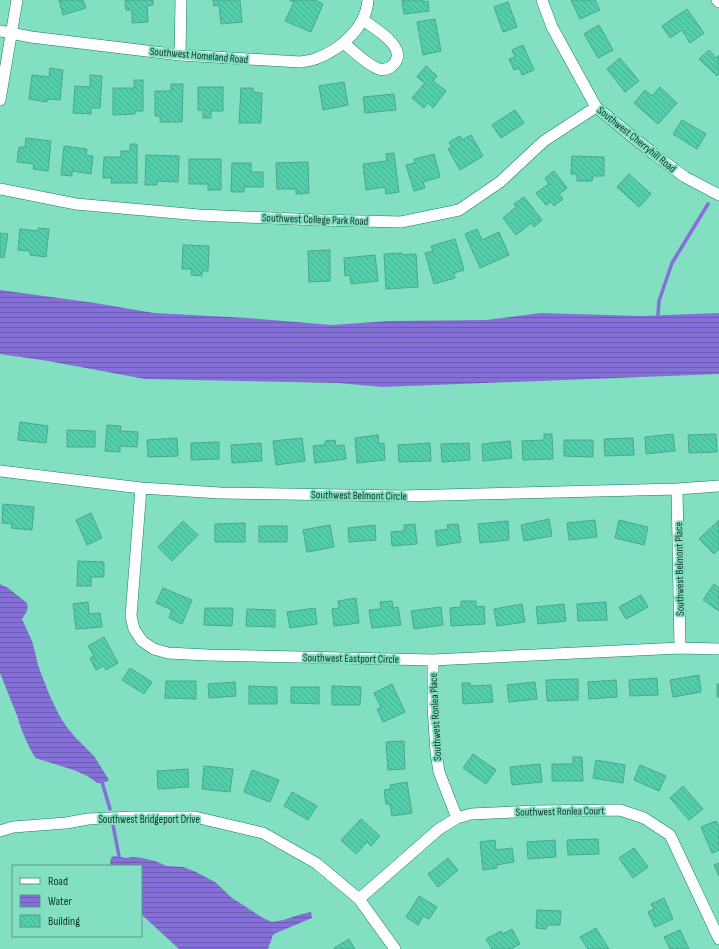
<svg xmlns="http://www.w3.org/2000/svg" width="719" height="949" font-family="'Sofia Sans Condensed',sans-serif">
<defs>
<pattern id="water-rules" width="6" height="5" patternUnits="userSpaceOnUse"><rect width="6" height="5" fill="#856fd8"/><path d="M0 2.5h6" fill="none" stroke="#6b5caf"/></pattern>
<pattern id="building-back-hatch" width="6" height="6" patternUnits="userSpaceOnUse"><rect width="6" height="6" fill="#51cfab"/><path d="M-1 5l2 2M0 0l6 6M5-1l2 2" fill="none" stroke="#45b293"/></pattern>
</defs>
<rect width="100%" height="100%" fill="#83dfc1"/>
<path fill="url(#water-rules)" d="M0,290l95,13 59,10 94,5 84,7 57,-4 97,-1 55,-7 100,3 78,-3v61l-337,13 -44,-4 -193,-4 -97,-18 -48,-7z
M0,584l8,4 19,15c2,7 -1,10 -5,16l10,22 3,11 3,13 11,29 10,21 7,11 9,11 19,19 15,24 -3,2 -9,1c-12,-11 -30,-15 -46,-20 -4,-2 -11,-3 -15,-5 -5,-5 -17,-33 -18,-40l-18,-45z
M114,856l12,2 7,-1 9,1 13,3 12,5 16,1 11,4 21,11 17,16 8,5 23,15 9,4 11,-2 19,-6 9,-2 1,6 -36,15 -3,2 -5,14h-89l-38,-35v-48h-30l-1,-3 1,-5z"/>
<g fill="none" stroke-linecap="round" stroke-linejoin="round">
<path stroke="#856fd8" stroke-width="3.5" d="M658,315l1,-14 13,-38 36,-59
M102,782l8,27
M113,825l6,31"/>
</g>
<path fill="url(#building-back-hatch)" stroke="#4aa88c" d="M59,0h24l3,8 -23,7z
M125,0h28v5l-6,1 1,16 -16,1v-13h-6z
M213,0h27l2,22 -21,2 -2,-19 -5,1z
M289,0h26l8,4 -12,28 -26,-11 9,-19z
M402,0h21v2l5,-1 1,10 -25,3z
M571,0h24l5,10 -20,9z
M508,2l9,25 -14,5 -9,-25z
M687,9l17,24 -14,10 -8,-13 -12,8 -8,-12z
M435,19l6,32 -18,4 -6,-33z
M599,25l14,25 -15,8 -14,-24z
M523,45l11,25 -12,5 -3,-7 -5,2 -5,-11 6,-2 -3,-7z
M709,50l7,8 3,-3v19l-2,2 -18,-17z
M620,58l19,23 -14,11 -18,-23z
M426,66l11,10 -4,5 13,10 -13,17 -5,-5 -4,5 -12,-10 13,-15 -8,-6z
M50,68l13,2 -3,30 -13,-1v3l-18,-3 3,-24 17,2z
M90,75l12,1 -2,32h-9v6l-18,-1 2,-27 15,1z
M134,80h9v31h-8v3l-22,1v-27h21z
M344,82l4,23 -25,5 -4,-24z
M171,84h12l-1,38h-22v-6h-5v-25h16z
M198,87h25v24h-12v7h-8v-8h-5z
M660,87l17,16 -19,21 -24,-21 11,-13 7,6z
M241,88h12v4l9,1 -1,30h-22z
M394,94l2,16 -31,3 -2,-16z
M515,110l9,13 -23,15 -9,-13z
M682,120l24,14 -9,15 -24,-15z
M471,135l12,21 -23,14 -12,-21 4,-2 -3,-5 11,-6 2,4z
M26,138l25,3 -3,30 -15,-2 1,-5 -17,-2 2,-15h6z
M130,144h7v39h-26l1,-5h-9l1,-21h17v-6h9z
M64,146l23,3 -1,6 7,1 -2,18 -19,-3v5l-11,-1z
M394,153l5,39 -13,2 -1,-7 -19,3 -3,-26 24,-3 -1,-7z
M434,154l6,23 -17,5 2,6 -11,3 -8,-26 9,-2 -1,-4z
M146,155l33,1 -1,26 -21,-1v4h-12z
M572,156l32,1v19h-11l-1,5h-15v-7h-6z
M189,159h32v31h-13v-6h-19z
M308,162l1,31 -13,1v-5h-19l-1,-26z
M232,163h19v9h12v15h-19v5h-13z
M554,171l13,17 -8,6 4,5 -9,7 -3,-4 -5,3 -10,-12 13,-9 -4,-6z
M629,174l22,20 -12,13 -22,-20z
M524,197l18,23 -8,7 -3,-4 -15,12 -13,-17 13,-11 -2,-3z
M38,228l11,1 -3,28 -16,-2v-4l-12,-1 2,-21 18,2z
M477,229l5,11 17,-8 10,23 -29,13 -15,-34z
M0,233l8,1 -4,24 -4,-1z
M455,239l9,31 -10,3 1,5 -21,6 -9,-31 8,-2 -2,-5z
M183,245l26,1 -1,25h-6v5l-11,-1 1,-6h-10z
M330,250v31l-21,1 -1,-31z
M402,253v2l14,-1 2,33 -32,2 -2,-35z
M375,255l3,26 -27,3 -1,-9 -5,1 -1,-18z
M20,422l28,4 -2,17 -28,-3z
M107,425l14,1 -1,5 18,1 -1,15 -17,-1v6l-15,-1z
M67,430l28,1v16h-28z
M544,434h8l1,25 -30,1 -1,-19 22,-1z
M673,434l2,17 -29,3 -1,-17z
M716,434l1,18 -28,1 -1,-18z
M378,435l1,9 5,-1 1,17 -28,3 -2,-25z
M177,438l1,18 -30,1 -1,-17z
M302,438l3,23 -29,4 -3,-24z
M633,438l1,17 -29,1 -1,-17z
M335,440l1,6 8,-1 2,14 -31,4 -2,-17 12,-1v-4z
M564,440h29v17l-29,-1z
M510,441l2,17 -29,3 -1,-17z
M219,442v17l-28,1v-17z
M261,443l1,18 -30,2 -1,-18z
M430,443l1,18 -32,1 -1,-17z
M469,443l1,17 -28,2 -1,-18z
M3,504l31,3 -2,23 -21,-2 1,-4 -10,-1z
M91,513l11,25 -15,7 -11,-25z
M549,519l3,17 -28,5 -3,-16z
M595,520l2,17 -28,3 -2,-17z
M619,520l29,7 -4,18 -29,-7z
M719,520v29l-5,5 -15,-15z
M183,521l15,14 -26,26 -14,-14z
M508,521l1,19 -29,3 -2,-19z
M245,523v19h-30v-18z
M415,524l2,20 -25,2 -1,-14 13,-1v-6z
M458,524l3,18 -24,4 -2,-15 13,-2 -1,-4z
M330,525l4,22 -27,5 -4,-22z
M375,525l1,15 -27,2 -1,-14z
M259,526h28v16h-28z
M78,561l26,1v15h-13v9h-14z
M714,584l5,4v23l-16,-11z
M163,588l29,12 -10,24 -13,-6 3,-8 -16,-7z
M641,595l7,12 -22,12 -7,-12z
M356,598l3,25 -25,3 -2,-17 7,-1 -1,-7z
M392,601l1,7 5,-1 3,18 -29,3 -3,-18 12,-1 -1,-7z
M461,601h15v6l8,-1 1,18 -34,2 -1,-18 11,-1z
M88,602l1,12 11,-1 2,14 -26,2 -3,-25z
M606,602l1,18 -29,1 -1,-17z
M522,604l3,18 -28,4 -3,-17z
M564,604l2,17 -28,3 -2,-17z
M441,607l2,18 -29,4 -3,-18z
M205,608h28l-1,18 -28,-1z
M315,608l2,16 -27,4 -3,-16z
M247,609l28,1v17l-29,-1z
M104,637l14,26 -12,7 -2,-4 -8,4 -6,-12 4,-2 -6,-10z
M130,668l22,14 -8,12 -22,-14z
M699,675l2,17 -28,5 -3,-17z
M657,678l1,17 -28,1 -1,-16z
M578,679v21l-31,1 -1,-21z
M616,680l1,17 -28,2 -1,-17z
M166,681h30v18l-31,-1z
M235,682l1,14 -27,2 -1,-14z
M535,682l2,17 -28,3 -2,-17z
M462,683h8v3l21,-1 2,17 -30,2z
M392,684l13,28 -22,10 -6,-13 4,-2 -7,-14z
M717,684h2v13h-2z
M249,686l28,1v17h-28z
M332,686l29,1 -1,18h-28z
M291,687h28v17l-28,-1z
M404,741l1,28 -17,1 -2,-28z
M473,754l23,16 -10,14 -23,-16z
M573,757h9l1,24h-31v-17h21z
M596,760l29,5 -2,18 -30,-5z
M540,764l2,18 -30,3 -2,-18z
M640,765l26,11 -7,15 -25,-11z
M204,766l29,3 -3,23 -28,-3z
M188,769l1,18 -31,2 -1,-18z
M252,770l27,10 -9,22 -26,-10z
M407,782l5,31 -20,3 -2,-12h-4l-2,-14 7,-1 -1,-4z
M683,786l20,23 -14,11 -19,-22z
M292,792l25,14 -9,14 -24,-14z
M361,819l19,17 -9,10 -4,-4 -11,12 -15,-14z
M716,821l3,6v23l-7,3 -11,-26z
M598,839l1,15 -31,1 -1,-15z
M495,840l1,10 16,-2 2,14 -18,3 1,3 -14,2 -3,-28z
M555,840l1,17 -28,2 -1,-17z
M634,848l14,19 -15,11 -14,-20z
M448,858l10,12 -20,17 -10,-13z
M719,863v13l-5,-11z
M419,896l18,11 -8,12 -6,-3 -5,9 -12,-8z
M664,898l9,21 -18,8 -7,-15 6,-3 -3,-5z
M537,910l24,1 -1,14h-13l-1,4 -10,-1z
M596,928l13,21h-21l-8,-12z
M512,929l8,15 -9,5h-19l-6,-10 15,-8 2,3z
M680,930l9,19h-19l-6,-12z
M349,939l6,10h-21v-1z"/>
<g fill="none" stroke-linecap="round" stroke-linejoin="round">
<g stroke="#127d63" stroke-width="12">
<path id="minor" d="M542,0l10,27 44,80 59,48 30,22 34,18
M717,0l2,2
M0,31l31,6 149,18 120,7c5,-1 10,-1 15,-3 25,-9 51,-31 53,-59
M344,43c9,8 23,22 35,26 5,1 10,0 14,-4 17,-17 -19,-37 -30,-45
M180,55l1,-55
M0,100l17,-100
M0,189l76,15 123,11 119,5 83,2 58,-12 41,-28 44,-41 52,-34
M0,471l141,17 79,5 182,3 275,-7 42,-3
M141,488l-10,128 3,13 8,12 12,8 14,4 39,2 226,5 247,-12 39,1
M677,489l3,159
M433,660v47l3,45 3,20 18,46
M0,831l13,-4 53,-4 22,-4 46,-2h61l68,16 53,30 43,36 36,50
M359,899l80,-70 18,-11 14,-4 65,-3 84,-1 24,8 26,17 49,104"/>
</g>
<use href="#minor" stroke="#fff" stroke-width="11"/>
</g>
<g text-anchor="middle" stroke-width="4" stroke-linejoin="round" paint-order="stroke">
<g font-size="11" fill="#0e362b" stroke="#83dfc1">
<text transform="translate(199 55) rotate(5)" y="4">Southwest Homeland Road</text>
<text transform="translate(637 139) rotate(39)" y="4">Southwest Cherryhill Road</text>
<text transform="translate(315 219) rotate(2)" y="4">Southwest College Park Road</text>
<text transform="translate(359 495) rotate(1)" y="4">Southwest Belmont Circle</text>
<text transform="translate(679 569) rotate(-91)" y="4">Southwest Belmont Place</text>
<text transform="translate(351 658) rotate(1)" y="4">Southwest Eastport Circle</text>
<text transform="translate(435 717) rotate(-93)" y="4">Southwest Ronlea Place</text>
<text transform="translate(560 811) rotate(-1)" y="4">Southwest Ronlea Court</text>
<text x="149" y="823">Southwest Bridgeport Drive</text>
</g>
</g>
<rect x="12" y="865" width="130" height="72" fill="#83dfc1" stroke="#549b85"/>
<rect x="20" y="878" width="20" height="6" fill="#ffffff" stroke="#549b85"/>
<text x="48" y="885" font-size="12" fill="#0e362b">Road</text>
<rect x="20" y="895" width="20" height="12" fill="url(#water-rules)" stroke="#549b85"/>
<text x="48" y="905" font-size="12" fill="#0e362b">Water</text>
<rect x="20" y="915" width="20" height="12" fill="url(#building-back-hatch)" stroke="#549b85"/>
<text x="48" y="925" font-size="12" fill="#0e362b">Building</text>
</svg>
